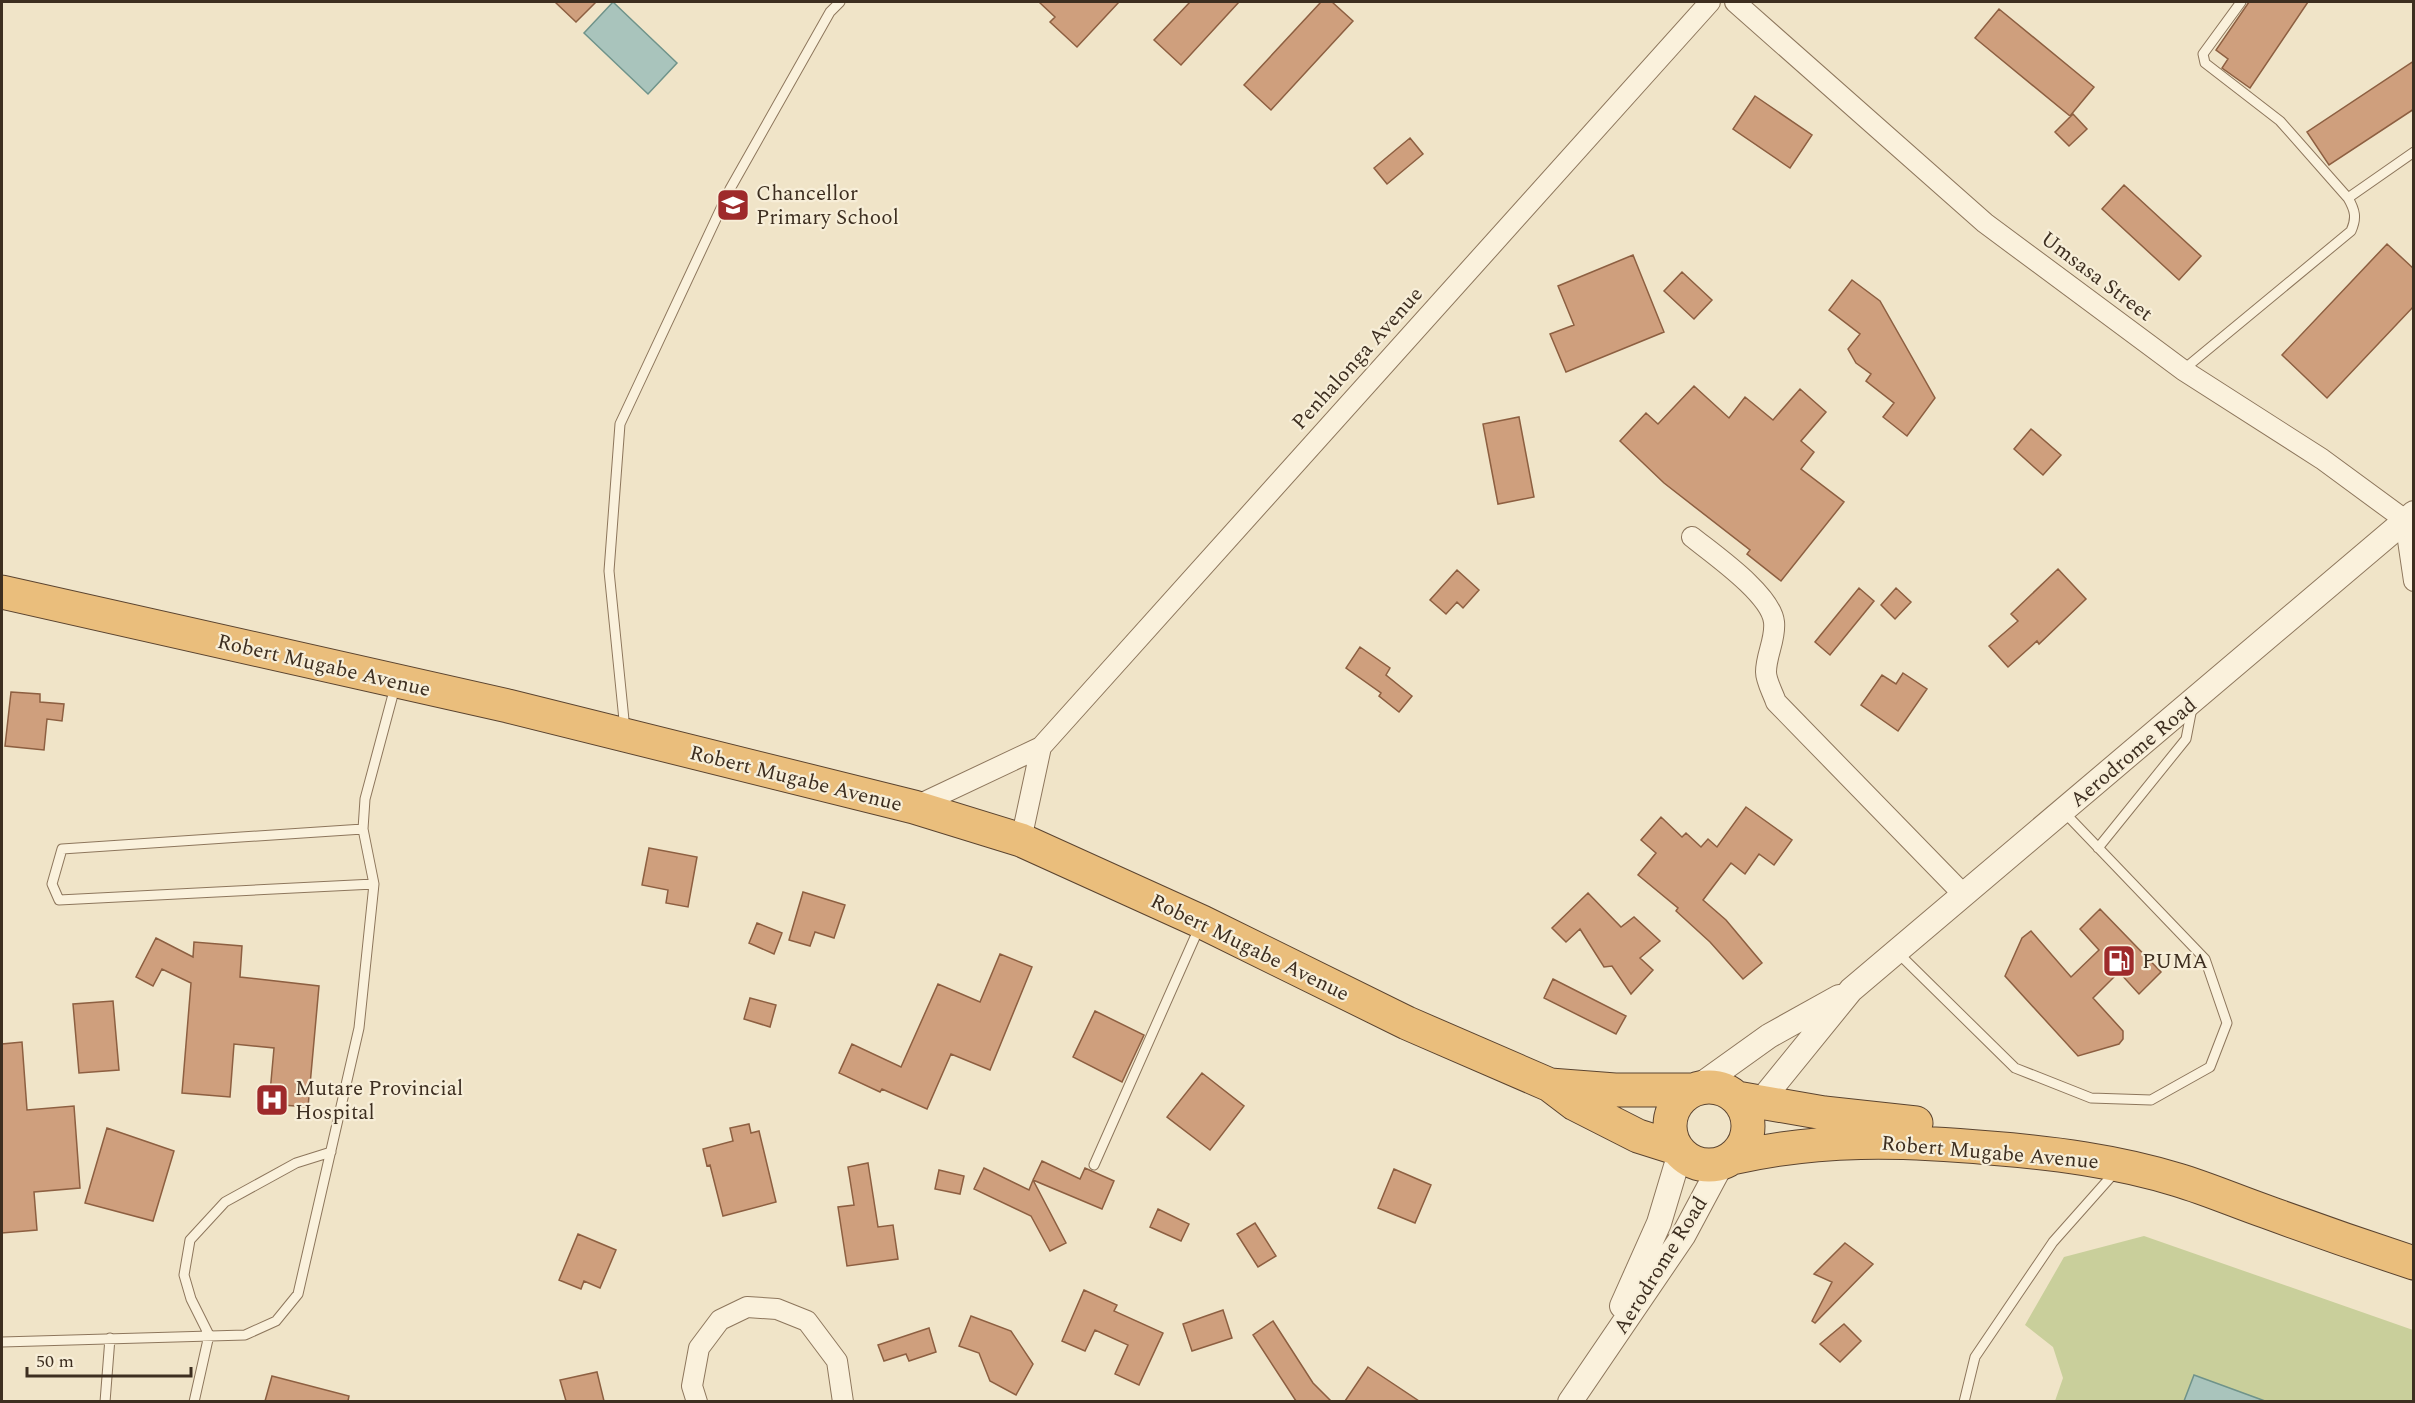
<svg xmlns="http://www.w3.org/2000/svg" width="2415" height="1403" font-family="Spectral,serif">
<rect width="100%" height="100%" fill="#f0e4c8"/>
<path fill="#c9cf9b" d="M2144,1236l269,94v71h-358l8,-23 -10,-31 -28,-22 39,-68z"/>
<path fill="#a9c4bc" stroke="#6f938a" stroke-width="1.5" d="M613,2l64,61 -29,31 -64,-61z
M2194,1375l71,26h-81z"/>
<path fill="#cf9f7d" stroke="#8d5f41" stroke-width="1.5" d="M555,2h41l-20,20z
M1039,2h80l-42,45 -27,-25 5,-5z
M1190,2h49l-58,63 -27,-25z
M1321,2h11l21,19 -82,89 -27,-25z
M2249,2h59l-58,86 -28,-20 6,-9 -12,-9z
M1999,9l95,78 -24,29 -95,-78z
M2414,61v48l-85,56 -22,-33z
M1755,96l57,39 -22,33 -57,-39z
M2073,114l14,15 -18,17 -14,-14z
M1410,138l13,16 -36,30 -13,-16z
M2124,185l77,71 -22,24 -77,-71z
M2387,244l27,25v37l-87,92 -45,-43z
M1633,255l31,77 -98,40 -16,-38 24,-9 -16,-39z
M1682,272l30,28 -18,19 -30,-28z
M1852,280l28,21 55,97 -28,38 -24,-19 11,-14 -28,-22 5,-7 -15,-11 -8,-14 12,-15 -31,-24z
M1694,386l35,32 16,-21 28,23 27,-31 26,23 -25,29 13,11 -13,17 43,33 -63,79 -34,-27 3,-4 -86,-67 -44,-42 26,-28 12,11z
M1519,417l15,80 -36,7 -15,-80z
M2031,429l30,26 -18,20 -29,-26z
M2058,569l28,30 -47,45 -2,-3 -29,26 -19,-21 29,-25 -7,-7z
M1457,570l22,20 -16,18 -6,-6 -11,12 -16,-14z
M1859,588l15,13 -44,54 -15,-13z
M1896,588l15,14 -16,17 -14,-14z
M1360,647l30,21 -4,7 26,21 -13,16 -20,-16 2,-3 -35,-25z
M1903,673l24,16 -29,42 -37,-26 21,-30 14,9z
M11,692l29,2v8l24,2 -2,17 -15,-2 -3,31 -39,-4z
M1746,807l46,33 -18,25 -15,-11 -14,20 -14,-11 -28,37 23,20 36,43 -19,16 -33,-37 -34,-31 2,-3 -40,-33 18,-22 -15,-13 20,-23 21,20 4,-4 15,14 7,-8 9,8z
M649,848l48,9 -9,50 -22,-4 2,-13 -26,-5z
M803,892l42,13 -11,33 -19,-6 -5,14 -21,-6z
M1588,893l33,34 13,-10 26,24 -20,17 13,12 -22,24 -19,-28 -8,1 -24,-38 -14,13 -14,-14z
M2100,909l61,63 -22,22 -20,-22 -26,26 30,33v8l-4,5 -41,12 -73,-80 17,-38 9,-7 40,46 28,-27 -19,-21z
M757,923l25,10 -8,21 -25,-11z
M156,938l37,19 1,-15 48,4 -2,31 79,9 -11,121 -39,-3 5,-56 -40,-4 -4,53 -48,-4 9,-110 -29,-14 -9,17 -17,-9z
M1000,954l32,13 -42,103 -39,-16 -24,55 -45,-20 -2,3 -41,-19 13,-29 49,23 37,-83 42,18z
M1553,979l73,37 -10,18 -72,-36z
M750,998l26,7 -6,22 -26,-8z
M113,1001l6,69 -40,3 -6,-69z
M1095,1011l49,24 -22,47 -49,-25z
M22,1042l5,68 47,-4 6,82 -46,4 3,38 -35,3v-189z
M1202,1073l42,33 -34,44 -43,-33z
M749,1124l2,9 8,-2 17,71 -53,14 -13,-51 -3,1 -4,-17 30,-8 -3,-13z
M107,1128l67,23 -21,70 -68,-18z
M1042,1161l38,18 5,-11 29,13 -12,28 -69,-29z
M868,1163l10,64 15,-2 5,34 -51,7 -9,-59 16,-2 -6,-38z
M984,1168l45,22 4,-10 33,63 -16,8 -19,-35 -57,-27z
M1394,1169l37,16 -16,38 -37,-15z
M939,1170l25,6 -4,18 -25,-5z
M1158,1209l31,15 -8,17 -31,-14z
M1255,1223l21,33 -18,11 -21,-33z
M578,1234l38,16 -16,38 -16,-7 -3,8 -22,-9z
M1845,1243l28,21 -58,59 -3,-2 20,-39 -18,-8z
M1084,1290l33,15 -3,6 49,22 -24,52 -24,-11 13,-29 -33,-15 -10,21 -23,-10z
M1223,1310l9,28 -40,13 -9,-27z
M971,1316l40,15 22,33 -17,31 -26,-14 -11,-28 -20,-7z
M1273,1321l40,62 18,18h-35l-43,-66z
M1844,1324l17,17 -21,21 -20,-18z
M929,1328l7,24 -27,9 -3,-7 -22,7 -6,-16z
M1368,1367l51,34h-74z
M597,1372l7,29h-38l-6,-21z
M272,1376l77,20 -1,5h-83z"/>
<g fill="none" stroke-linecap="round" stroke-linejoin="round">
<g stroke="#8d765c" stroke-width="11">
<path id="service" d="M2348,198l66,-46
M2183,370l168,-139c6,-13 4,-21 -3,-33l-68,-77 -75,-58 -2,-9 38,-52
M625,730l-16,-159 11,-147 110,-235 100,-177 10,-10
M363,829l-301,20 -10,35 7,16 315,-16
M2098,848l88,-109 6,-31
M1897,952l118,116 76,30 60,2 59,-33 17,-44 -22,-64 -142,-148
M1094,1165l105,-237
M2,1342l243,-7 31,-14 22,-27 61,-266 15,-144 -11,-55 2,-30 30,-112
M105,1402l5,-64
M194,1402l15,-67 -18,-36 -7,-24 6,-35 35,-38 71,-39 35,-11
M1964,1402l11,-45 78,-115 63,-71"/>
</g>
<g stroke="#8d765c" stroke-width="22">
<path id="minor" d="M1735,2l250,221 198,147 139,89 83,61 9,61
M1692,537c21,17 79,57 82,85 2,17 -8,33 -8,50 0,9 7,21 10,30l188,193
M914,807l127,-60 669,-745
M1021,840l20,-93
M697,1402l-5,-16 7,-38 21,-28 27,-13 30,2 30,12 30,40 6,41"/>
</g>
<g stroke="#8d765c" stroke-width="26">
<path id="tertiary" d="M1695,1089l74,-53 70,-39
M1747,1118l104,-128 563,-477
M1622,1306l37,-83 21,-70
M1570,1402l113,-166 39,-73"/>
</g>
<g stroke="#5b4430" stroke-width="35">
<path id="trunk" d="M2,592l506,114 406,101 107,33 181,82 205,101 143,62 25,19 63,32 38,12
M1550,1085l65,5h77
M1670 1126a39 39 0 1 1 78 0a39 39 0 1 1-78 0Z
M1737,1098l87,15 92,10
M1732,1158c88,-20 169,-18 258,-10 63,5 126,13 188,32 30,9 60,22 89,32 49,18 98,35 147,51"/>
</g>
<use href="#service" stroke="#faf1dc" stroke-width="9"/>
<use href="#minor" stroke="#faf1dc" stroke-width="20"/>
<use href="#tertiary" stroke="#faf1dc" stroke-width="24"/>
<use href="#trunk" stroke="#eabe7c" stroke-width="33"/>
</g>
<defs>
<g id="school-square" transform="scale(1.725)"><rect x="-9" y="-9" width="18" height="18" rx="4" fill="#9e2a2b" stroke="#f7eed8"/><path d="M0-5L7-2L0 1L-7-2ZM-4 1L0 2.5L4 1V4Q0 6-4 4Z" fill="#fff"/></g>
<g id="fuel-square" transform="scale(1.725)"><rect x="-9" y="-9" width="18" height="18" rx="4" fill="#9e2a2b" stroke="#f7eed8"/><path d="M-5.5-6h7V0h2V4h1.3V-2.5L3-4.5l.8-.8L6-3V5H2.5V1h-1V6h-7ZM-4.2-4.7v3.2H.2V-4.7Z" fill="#fff"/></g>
<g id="hospital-square" transform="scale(1.725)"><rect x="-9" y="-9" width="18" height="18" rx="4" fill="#9e2a2b" stroke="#f7eed8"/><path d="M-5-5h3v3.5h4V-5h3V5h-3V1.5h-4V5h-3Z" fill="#fff"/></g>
</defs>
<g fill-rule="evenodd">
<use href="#school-square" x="733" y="205"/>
<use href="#fuel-square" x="2119" y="961"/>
<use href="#hospital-square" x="272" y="1100"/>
</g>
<g text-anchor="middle" stroke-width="4.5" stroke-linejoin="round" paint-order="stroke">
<g font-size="21" fill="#3d2e20" stroke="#f7eed8" text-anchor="start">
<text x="756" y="200">Chancellor<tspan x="756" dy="24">Primary School</tspan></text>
<text x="2142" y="968">PUMA</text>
<text x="295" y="1095">Mutare Provincial<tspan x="295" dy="24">Hospital</tspan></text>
</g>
<g font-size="21" fill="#3d2e20" stroke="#f7eed8">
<text transform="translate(2097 276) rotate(37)" y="7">Umsasa Street</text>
<text transform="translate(1357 358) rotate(-48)" y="7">Penhalonga Avenue</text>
<text transform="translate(324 665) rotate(13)" y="7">Robert Mugabe Avenue</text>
<text transform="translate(2133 752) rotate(-40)" y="7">Aerodrome Road</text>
<text transform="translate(796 778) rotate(14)" y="7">Robert Mugabe Avenue</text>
<text transform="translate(1250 947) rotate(26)" y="7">Robert Mugabe Avenue</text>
<text transform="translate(1990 1152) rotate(5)" y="7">Robert Mugabe Avenue</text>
<text transform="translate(1660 1265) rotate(-58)" y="7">Aerodrome Road</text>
</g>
</g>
<rect width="2415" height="1403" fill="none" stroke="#3d2e20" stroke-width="6"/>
<path d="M27 1367v9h164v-9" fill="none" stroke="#3d2e20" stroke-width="3"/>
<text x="36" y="1367" font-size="18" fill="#3d2e20" stroke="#f7eed8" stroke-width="4.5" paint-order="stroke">50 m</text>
</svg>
